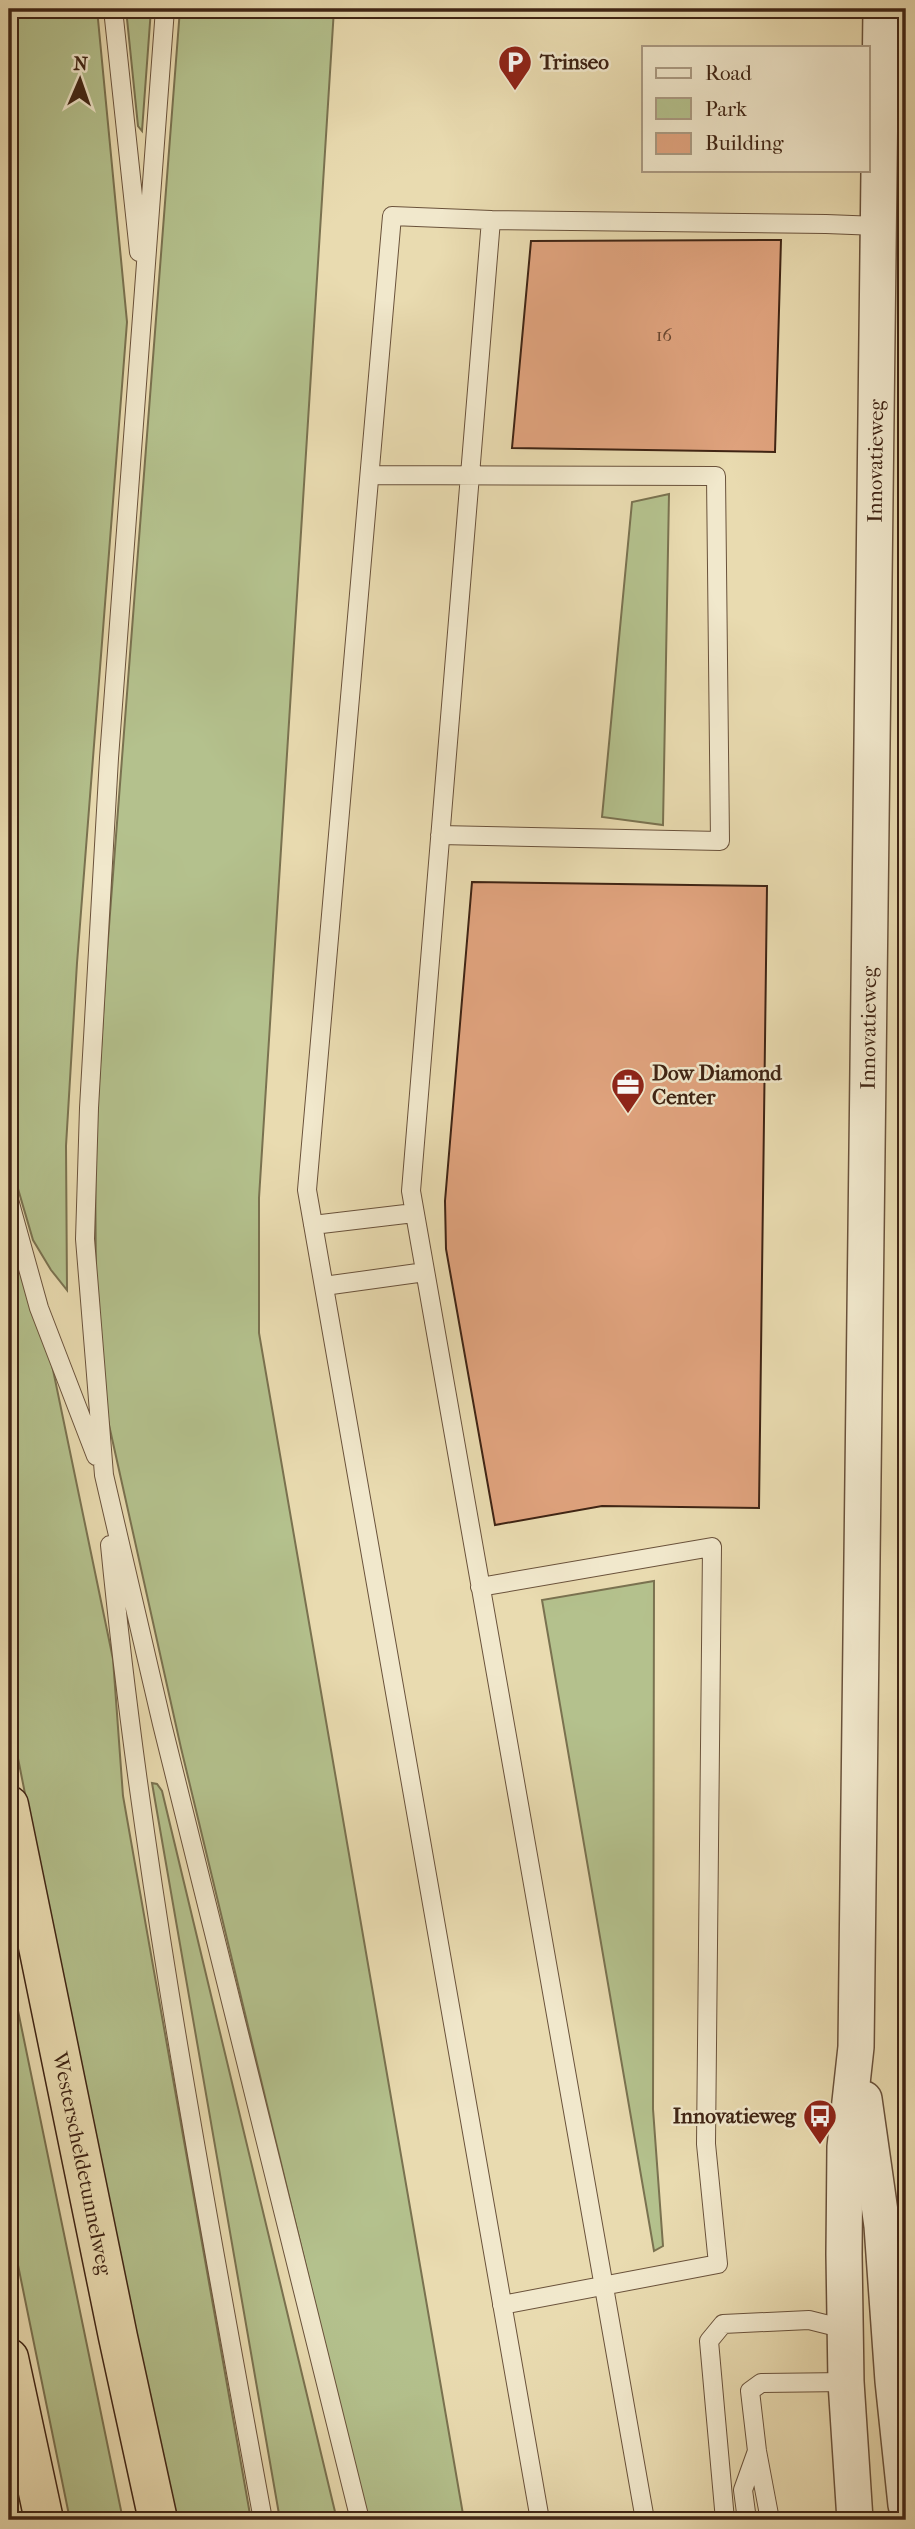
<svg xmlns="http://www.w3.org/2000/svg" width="915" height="2529" font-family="'IM FELL French Canon',serif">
<rect width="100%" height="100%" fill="#e9dbb0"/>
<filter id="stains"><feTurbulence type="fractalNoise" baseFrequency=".00286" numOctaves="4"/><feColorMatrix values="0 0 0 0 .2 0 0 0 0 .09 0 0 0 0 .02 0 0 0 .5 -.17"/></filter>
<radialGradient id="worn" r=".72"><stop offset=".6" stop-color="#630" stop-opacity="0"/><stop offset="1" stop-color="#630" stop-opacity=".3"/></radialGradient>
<path fill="#b4c18d" stroke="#7a7250" stroke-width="2" d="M9,9h88l30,313 -50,641 -11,183 1,144 -16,-20 -18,-30 -24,-82z
M126,9h25l-9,122 -4,-5z
M180,9h154l-75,1189v135l205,1187h-97l-186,-772 -78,-350 -7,-112 -1,-139 11,-182z
M669,494l-6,331 -61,-8 30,-315z
M9,1228l43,137 61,294 10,137 128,724h-76l-88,-414 -78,-393z
M654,1581l-1,528 10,137 -9,5 -112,-651z
M152,1783l5,1 5,7 175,729h-57z
M9,1967l114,553h-53l-61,-299z"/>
<path fill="#e0a37e" stroke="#3f2414" stroke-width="2" d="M781,240l-6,212 -263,-4 19,-207z
M472,882l295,4 -8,622 -157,-2 -107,19 -49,-276 -1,-48z"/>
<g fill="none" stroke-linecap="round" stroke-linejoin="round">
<g stroke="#6a523b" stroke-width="20">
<path id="lane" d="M113,9l26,243
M165,9l-56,749 -20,350 -4,131 10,123 9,113 58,249 198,796
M491,220l-80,971 234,1329
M370,475l346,1 4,365 -280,-6
M9,1200l30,108 57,148
M313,1225l101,-12
M324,1286l101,-14
M110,1545c32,328 94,652 153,975
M480,1587l232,-40 -6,597 12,120 -216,41
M540,2520l-233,-1330 85,-974 99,4 335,4 52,2
M725,2520l-16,-179 14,-17 86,-4 36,9
M747,2520l-4,-30 14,-39
M770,2520l-13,-69 -7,-60 11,-8 85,-1"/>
</g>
<g stroke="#6a523b" stroke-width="38">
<g id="street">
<path d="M864,2099l18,127 11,155 13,124"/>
<path id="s1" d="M855,2520l-9,-138 -2,-128 1,-107 11,-100 25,-2038"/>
</g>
</g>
<g stroke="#3f2414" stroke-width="41">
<g id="highway">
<path id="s2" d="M9,1805l109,532 40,183"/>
<path d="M9,2358l35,162"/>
</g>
</g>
<use href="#lane" stroke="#f1e8cc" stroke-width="18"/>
<use href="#street" stroke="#f1e8cc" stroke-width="35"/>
<use href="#highway" stroke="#e9dbb0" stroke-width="38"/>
</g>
<defs>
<g id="parking-pin" transform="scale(1.75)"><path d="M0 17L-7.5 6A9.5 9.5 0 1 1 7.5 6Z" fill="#8f2418" stroke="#f1e8cc"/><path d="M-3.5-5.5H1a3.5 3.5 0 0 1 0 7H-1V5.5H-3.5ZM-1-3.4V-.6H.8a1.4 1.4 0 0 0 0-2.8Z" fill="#fff"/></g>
<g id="office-pin" transform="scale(1.75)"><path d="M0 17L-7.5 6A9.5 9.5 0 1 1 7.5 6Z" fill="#8f2418" stroke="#f1e8cc"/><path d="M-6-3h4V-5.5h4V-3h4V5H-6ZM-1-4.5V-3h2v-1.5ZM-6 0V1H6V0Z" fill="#fff"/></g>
<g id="bus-pin" transform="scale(1.75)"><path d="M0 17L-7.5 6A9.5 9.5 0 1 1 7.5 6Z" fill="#8f2418" stroke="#f1e8cc"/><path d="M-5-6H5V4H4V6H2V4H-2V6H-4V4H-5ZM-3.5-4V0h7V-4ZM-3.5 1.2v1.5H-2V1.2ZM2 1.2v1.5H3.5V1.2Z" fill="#fff"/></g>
</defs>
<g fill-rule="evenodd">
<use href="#parking-pin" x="515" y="62"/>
<use href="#office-pin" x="628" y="1085"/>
<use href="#bus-pin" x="820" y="2116"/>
</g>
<g text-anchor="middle" stroke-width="5" stroke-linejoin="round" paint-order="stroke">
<g font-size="18" fill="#67442e">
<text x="664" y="341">16</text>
</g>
<g font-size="21" font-weight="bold" fill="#3f2414" stroke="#f1e8cc" text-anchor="start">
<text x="540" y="69">Trinseo</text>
<text x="652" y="1080">Dow Diamond<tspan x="652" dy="24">Center</tspan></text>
<text x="796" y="2123" text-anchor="end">Innovatieweg</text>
</g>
<g font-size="21" fill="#3f2414" stroke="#f1e8cc">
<text dy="7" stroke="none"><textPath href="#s1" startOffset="2060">Innovatieweg</textPath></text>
<text dy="7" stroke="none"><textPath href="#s1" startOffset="1493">Innovatieweg</textPath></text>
<text dy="7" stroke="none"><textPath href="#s2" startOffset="366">Westerscheldetunnelweg</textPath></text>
</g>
</g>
<rect width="915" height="2529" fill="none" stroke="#e9dbb0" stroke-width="35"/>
<rect x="10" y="10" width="894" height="2508" fill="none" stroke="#3f2414" stroke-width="3.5"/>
<rect x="18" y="18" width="880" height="2494" fill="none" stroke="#3f2414" stroke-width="2"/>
<rect x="642" y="46" width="228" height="126" fill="#f1e8cc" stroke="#aa9a82" stroke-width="2"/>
<rect x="656" y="68" width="35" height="10" fill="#f1e8cc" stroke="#aa9a82" stroke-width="2"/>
<text x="705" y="80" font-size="21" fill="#3f2414">Road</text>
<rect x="656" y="98" width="35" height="21" fill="#b4c18d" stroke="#aa9a82" stroke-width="2"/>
<text x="705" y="116" font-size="21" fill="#3f2414">Park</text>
<rect x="656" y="133" width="35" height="21" fill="#e0a37e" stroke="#aa9a82" stroke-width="2"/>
<text x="705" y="150" font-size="21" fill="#3f2414">Building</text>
<g transform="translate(80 80) rotate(2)" stroke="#f1e8cc" stroke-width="5" paint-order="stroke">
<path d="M0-5L12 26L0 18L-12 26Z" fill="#3f2414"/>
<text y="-10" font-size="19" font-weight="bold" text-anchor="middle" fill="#3f2414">N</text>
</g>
<rect width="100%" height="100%" filter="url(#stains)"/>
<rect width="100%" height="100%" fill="url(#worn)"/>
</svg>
